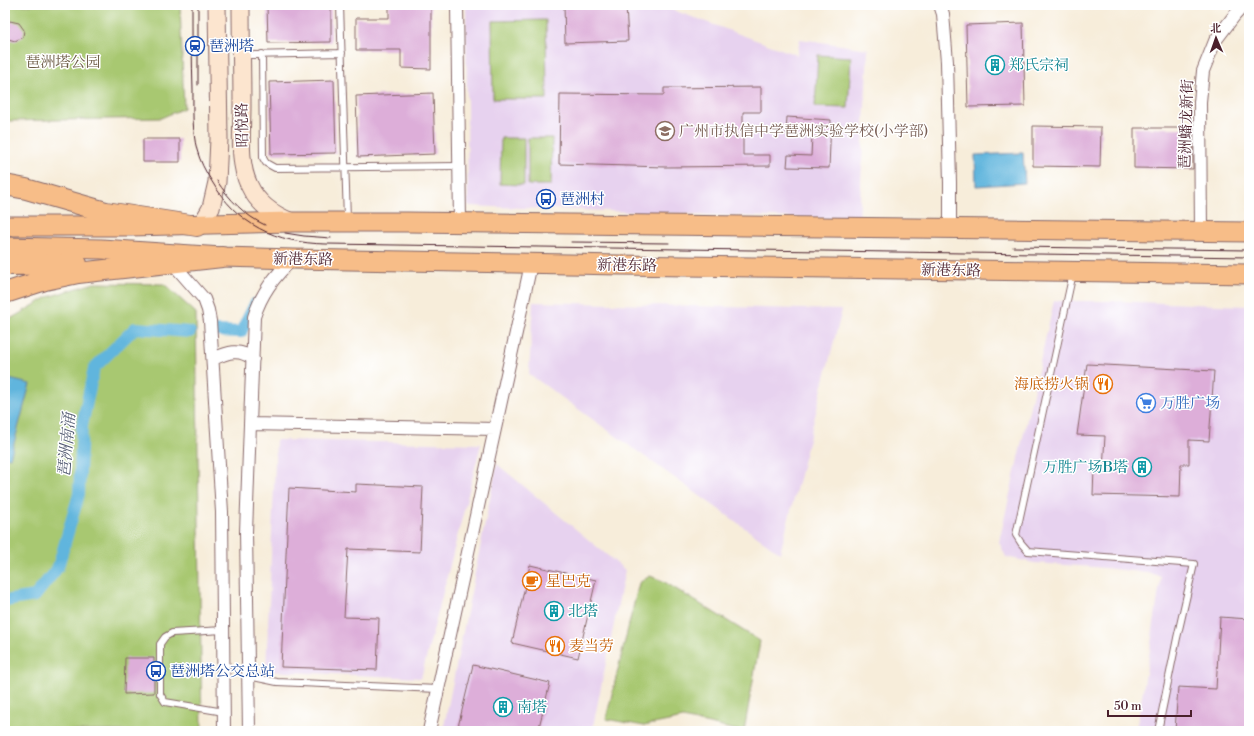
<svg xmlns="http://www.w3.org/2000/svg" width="1254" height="736" font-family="'Libre Bodoni','Noto Serif SC',serif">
<rect width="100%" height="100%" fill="#fff"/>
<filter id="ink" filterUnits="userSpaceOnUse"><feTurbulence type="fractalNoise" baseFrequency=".025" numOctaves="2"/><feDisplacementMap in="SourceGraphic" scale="8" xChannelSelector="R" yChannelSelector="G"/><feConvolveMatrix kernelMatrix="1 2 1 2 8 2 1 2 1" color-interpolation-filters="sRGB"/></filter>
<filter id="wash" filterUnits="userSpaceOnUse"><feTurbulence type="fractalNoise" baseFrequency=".012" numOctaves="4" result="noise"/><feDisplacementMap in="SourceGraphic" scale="16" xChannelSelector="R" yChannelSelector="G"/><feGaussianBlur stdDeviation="0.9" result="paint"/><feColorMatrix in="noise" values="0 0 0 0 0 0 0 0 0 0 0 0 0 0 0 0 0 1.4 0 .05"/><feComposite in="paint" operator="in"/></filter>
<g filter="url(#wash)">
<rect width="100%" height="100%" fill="#f7edda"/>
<path fill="#e7d2ef" d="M466,5h193l138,50 3,-16 68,10 -9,171 -391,-14z
M1054,301h54l141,5v425h-113l14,-81 11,-74 -19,-4 -48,-5 -60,-4 -28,-6 -7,-15z
M533,302l309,8 -62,243 -251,-179z
M276,440l205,4 -60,234 -155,-7z
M497,464l128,106 -33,161h-149z"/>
<path fill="#a8c871" stroke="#79744e" d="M5,5h175l4,103 -23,10 -156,3z
M546,20l1,79h-54l-1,-78z
M818,55l33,2 -3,51 -33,-1z
M501,138h23v47l-24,-1z
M528,138h24l-1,47h-23z
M94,283l70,1 32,29 6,418h-197v-409l43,-25z
M650,576l13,5 97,60 -16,90h-4l-57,-13 -39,8 -38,-7 33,-136z"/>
<path fill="#61b5dd" stroke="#566a84" d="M1023,153l2,30 -49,3 -1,-31z
M5,378l25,6 -20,74 -5,-1z"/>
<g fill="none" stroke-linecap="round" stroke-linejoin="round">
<path stroke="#61b5dd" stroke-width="12" d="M217,331l24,1 14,-28
M5,601l30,-5 23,-29 21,-73 3,-68 12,-58 41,-40 55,4"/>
</g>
<g id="blocks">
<path fill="#ddaed9" d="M267,5h64v37l-63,1z
M389,5h42v64l-30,-1v-18h-45v-32h33z
M564,5h62l2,36 -63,2z
M10,21l9,2 5,7 -1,7 -8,4 -10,-3v-12z
M1023,23l2,83 -57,1 -2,-82z
M334,80l2,73 -65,1 -2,-72z
M761,87v25h-18v43h27v11l-105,1 -106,-3 1,-70 104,1v-7z
M433,93l2,61 -77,3 -2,-61z
M787,117l44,3 -2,48 -42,-1 1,-12 23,1 1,-20 -26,-2z
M1033,126l68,1 -1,40 -67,-1z
M1134,128h59v41l-59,-1z
M143,139h37v23h-37z
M1087,364l127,7 -5,70 -20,-1v24h-8l-1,33 -87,-2 1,-26 9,1 2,-34 -28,-1z
M356,484l67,3 -3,65 -72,-3 -4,68 35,1 -2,52 -96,-3 8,-179 67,4z
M530,565l66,15 -18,78 -66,-15z
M1220,617l29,2v112h-74l3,-44 38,2z
M125,658h29v35l-30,1z
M473,665l77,18 -12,48h-81z"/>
</g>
</g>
<g filter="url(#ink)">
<use href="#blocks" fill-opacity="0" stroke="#876768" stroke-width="1"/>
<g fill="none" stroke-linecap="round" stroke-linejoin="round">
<g stroke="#876768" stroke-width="8">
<path id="service" d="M340,5l7,214
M262,54l1,104 3,5 9,5 184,-2
M243,55l99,-2
M1073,273l-57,262 5,8 7,8 166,13 -17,74 -19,93
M223,630l-51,3 -7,4 -5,7v50l5,8 59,10
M248,676l29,6 161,7"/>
</g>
<g stroke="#876768" stroke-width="14">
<path id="minor" d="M457,5l3,218
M940,5l3,9 4,48 3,121v46
M1201,232l-1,-130 3,-31 12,-30 19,-25 10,-11
M169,259l35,40 4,11 2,11 12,191 2,219
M213,359c15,-7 26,-11 40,0
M251,424l244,5
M249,731l-3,-199 8,-215c7,-23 21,-42 39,-58
M429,731l102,-467"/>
</g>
<g stroke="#876768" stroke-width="19">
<path id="secondary" d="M241,5c0,34 1,68 1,101 0,25 -4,57 7,79 8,18 25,30 43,37
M197,226l7,-6 7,-12 6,-26 2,-43 -2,-134"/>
</g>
<g stroke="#876768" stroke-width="21">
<path id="primary" d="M5,226h126l161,-4h115l842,10
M5,247l96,2 121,8 71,2 327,6 629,9"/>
</g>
<g stroke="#876768" stroke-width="22">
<path id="trunk" d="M5,185l21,4 80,23 91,14
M5,265l72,-1
M5,293l40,-13 33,-7 144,-16"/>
</g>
<use href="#service" stroke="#fff" stroke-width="6"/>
<use href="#minor" stroke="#fff" stroke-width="12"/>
<use href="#secondary" stroke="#fce5cf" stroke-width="17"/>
<use href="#primary" stroke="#f7bd88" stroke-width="19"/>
<use href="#trunk" stroke="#f7bd88" stroke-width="20"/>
<path stroke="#4a1f2b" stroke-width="1" d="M192,5c0,28 0,57 1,85 0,20 -1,41 4,60 3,11 8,21 14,30 26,45 65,63 115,64l923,13
M198,5v80
M217,181c12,18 28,35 48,44
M285,233l19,3 27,2
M571,242l98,1
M1013,247l236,3"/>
</g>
</g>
<defs>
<g id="station-ring" transform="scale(1)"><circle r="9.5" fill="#fff" stroke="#1a4fb4" stroke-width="1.5"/><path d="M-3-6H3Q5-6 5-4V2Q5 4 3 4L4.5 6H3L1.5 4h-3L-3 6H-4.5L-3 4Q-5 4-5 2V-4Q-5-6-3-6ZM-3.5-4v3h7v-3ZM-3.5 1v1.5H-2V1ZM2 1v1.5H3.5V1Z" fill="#1a4fb4"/></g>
<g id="building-ring" transform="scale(1)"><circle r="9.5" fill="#fff" stroke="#0f9aa8" stroke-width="1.5"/><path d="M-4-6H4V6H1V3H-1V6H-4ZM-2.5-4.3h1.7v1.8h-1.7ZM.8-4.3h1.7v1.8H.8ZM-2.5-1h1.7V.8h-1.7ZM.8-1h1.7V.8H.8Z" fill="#0f9aa8"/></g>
<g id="school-ring" transform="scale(1)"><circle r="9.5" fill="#fff" stroke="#8d6e63" stroke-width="1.5"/><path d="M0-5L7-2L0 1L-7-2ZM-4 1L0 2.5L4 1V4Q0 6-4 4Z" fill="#8d6e63"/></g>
<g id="bus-ring" transform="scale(1)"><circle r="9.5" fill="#fff" stroke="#1a4fb4" stroke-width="1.5"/><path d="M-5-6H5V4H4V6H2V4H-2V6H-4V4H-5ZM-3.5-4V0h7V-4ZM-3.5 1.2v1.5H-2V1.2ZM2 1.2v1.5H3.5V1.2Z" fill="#1a4fb4"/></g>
<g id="restaurant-ring" transform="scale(1)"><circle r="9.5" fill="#fff" stroke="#e8710a" stroke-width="1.5"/><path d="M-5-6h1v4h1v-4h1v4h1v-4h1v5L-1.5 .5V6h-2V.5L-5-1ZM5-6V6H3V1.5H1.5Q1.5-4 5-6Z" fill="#e8710a"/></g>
<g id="supermarket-ring" transform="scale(1)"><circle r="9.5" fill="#fff" stroke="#3f7fe0" stroke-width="1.5"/><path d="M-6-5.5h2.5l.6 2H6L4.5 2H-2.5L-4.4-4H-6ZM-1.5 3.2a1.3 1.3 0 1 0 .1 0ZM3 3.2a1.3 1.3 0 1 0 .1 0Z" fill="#3f7fe0"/></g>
<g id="cafe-ring" transform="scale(1)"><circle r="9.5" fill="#fff" stroke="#e8710a" stroke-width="1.5"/><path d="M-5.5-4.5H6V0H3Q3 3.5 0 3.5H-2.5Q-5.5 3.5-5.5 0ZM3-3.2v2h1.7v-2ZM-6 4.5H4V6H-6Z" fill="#e8710a"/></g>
</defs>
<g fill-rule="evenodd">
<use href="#station-ring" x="195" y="46"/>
<use href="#building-ring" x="995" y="65"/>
<use href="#school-ring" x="665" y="131"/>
<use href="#bus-ring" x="546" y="199"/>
<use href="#restaurant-ring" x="1103" y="384"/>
<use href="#supermarket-ring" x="1146" y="403"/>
<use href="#building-ring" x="1142" y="467"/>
<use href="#cafe-ring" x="532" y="581"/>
<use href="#building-ring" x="554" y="611"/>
<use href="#restaurant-ring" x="555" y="646"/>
<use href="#bus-ring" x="156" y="671"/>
<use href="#building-ring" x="503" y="707"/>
</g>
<g text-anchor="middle" stroke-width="3" stroke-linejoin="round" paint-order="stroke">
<g font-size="15" fill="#164399" stroke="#fff" text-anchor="start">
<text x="209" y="51">琶洲塔</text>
<text x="560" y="204">琶洲村</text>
<text x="170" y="676">琶洲塔公交总站</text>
</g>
<g font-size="15" fill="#6b5a44" stroke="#fff">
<text x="63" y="67">琶洲塔公园</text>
</g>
<g font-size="15" fill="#0d838f" stroke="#fff" text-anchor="start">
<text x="1009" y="70">郑氏宗祠</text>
<text x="1128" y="472" text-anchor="end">万胜广场B塔</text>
<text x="568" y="616">北塔</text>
<text x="517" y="712">南塔</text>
</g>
<g font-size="15" fill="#4a1f2b" stroke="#fff">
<text transform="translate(1186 124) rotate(-88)" y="5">琶洲蟠龙新街</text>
<text transform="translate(242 125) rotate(-91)" y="5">昭悦路</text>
<text transform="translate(303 259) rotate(1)" y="5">新港东路</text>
<text transform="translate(627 265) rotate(1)" y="5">新港东路</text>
<text transform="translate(951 270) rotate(1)" y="5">新港东路</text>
</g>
<g font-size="15" fill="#785e54" stroke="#fff" text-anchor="start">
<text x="679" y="136">广州市执信中学琶洲实验学校(小学部)</text>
</g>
<g font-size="15" fill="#c56008" stroke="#fff" text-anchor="start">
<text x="1089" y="389" text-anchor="end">海底捞火锅</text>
<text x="546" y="586">星巴克</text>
<text x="569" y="651">麦当劳</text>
</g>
<g font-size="15" fill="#366cbe" stroke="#fff" text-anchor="start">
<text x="1160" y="408">万胜广场</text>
</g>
<g font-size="16" font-style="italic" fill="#535b72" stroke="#fff">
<text transform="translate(66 445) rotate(-85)" y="6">琶洲南涌</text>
</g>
</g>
<rect width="1254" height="736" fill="none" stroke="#fff" stroke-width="20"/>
<g transform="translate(1216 38) rotate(358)" stroke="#ffffff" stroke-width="3" paint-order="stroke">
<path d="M0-3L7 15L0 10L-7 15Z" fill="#4a1f2b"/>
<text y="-6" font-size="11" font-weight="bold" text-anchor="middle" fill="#4a1f2b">北</text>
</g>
<path d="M1108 710v6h83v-6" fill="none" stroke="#4a1f2b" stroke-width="2"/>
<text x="1114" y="710" font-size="12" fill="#4a1f2b" stroke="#ffffff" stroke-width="3" paint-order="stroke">50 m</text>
</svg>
